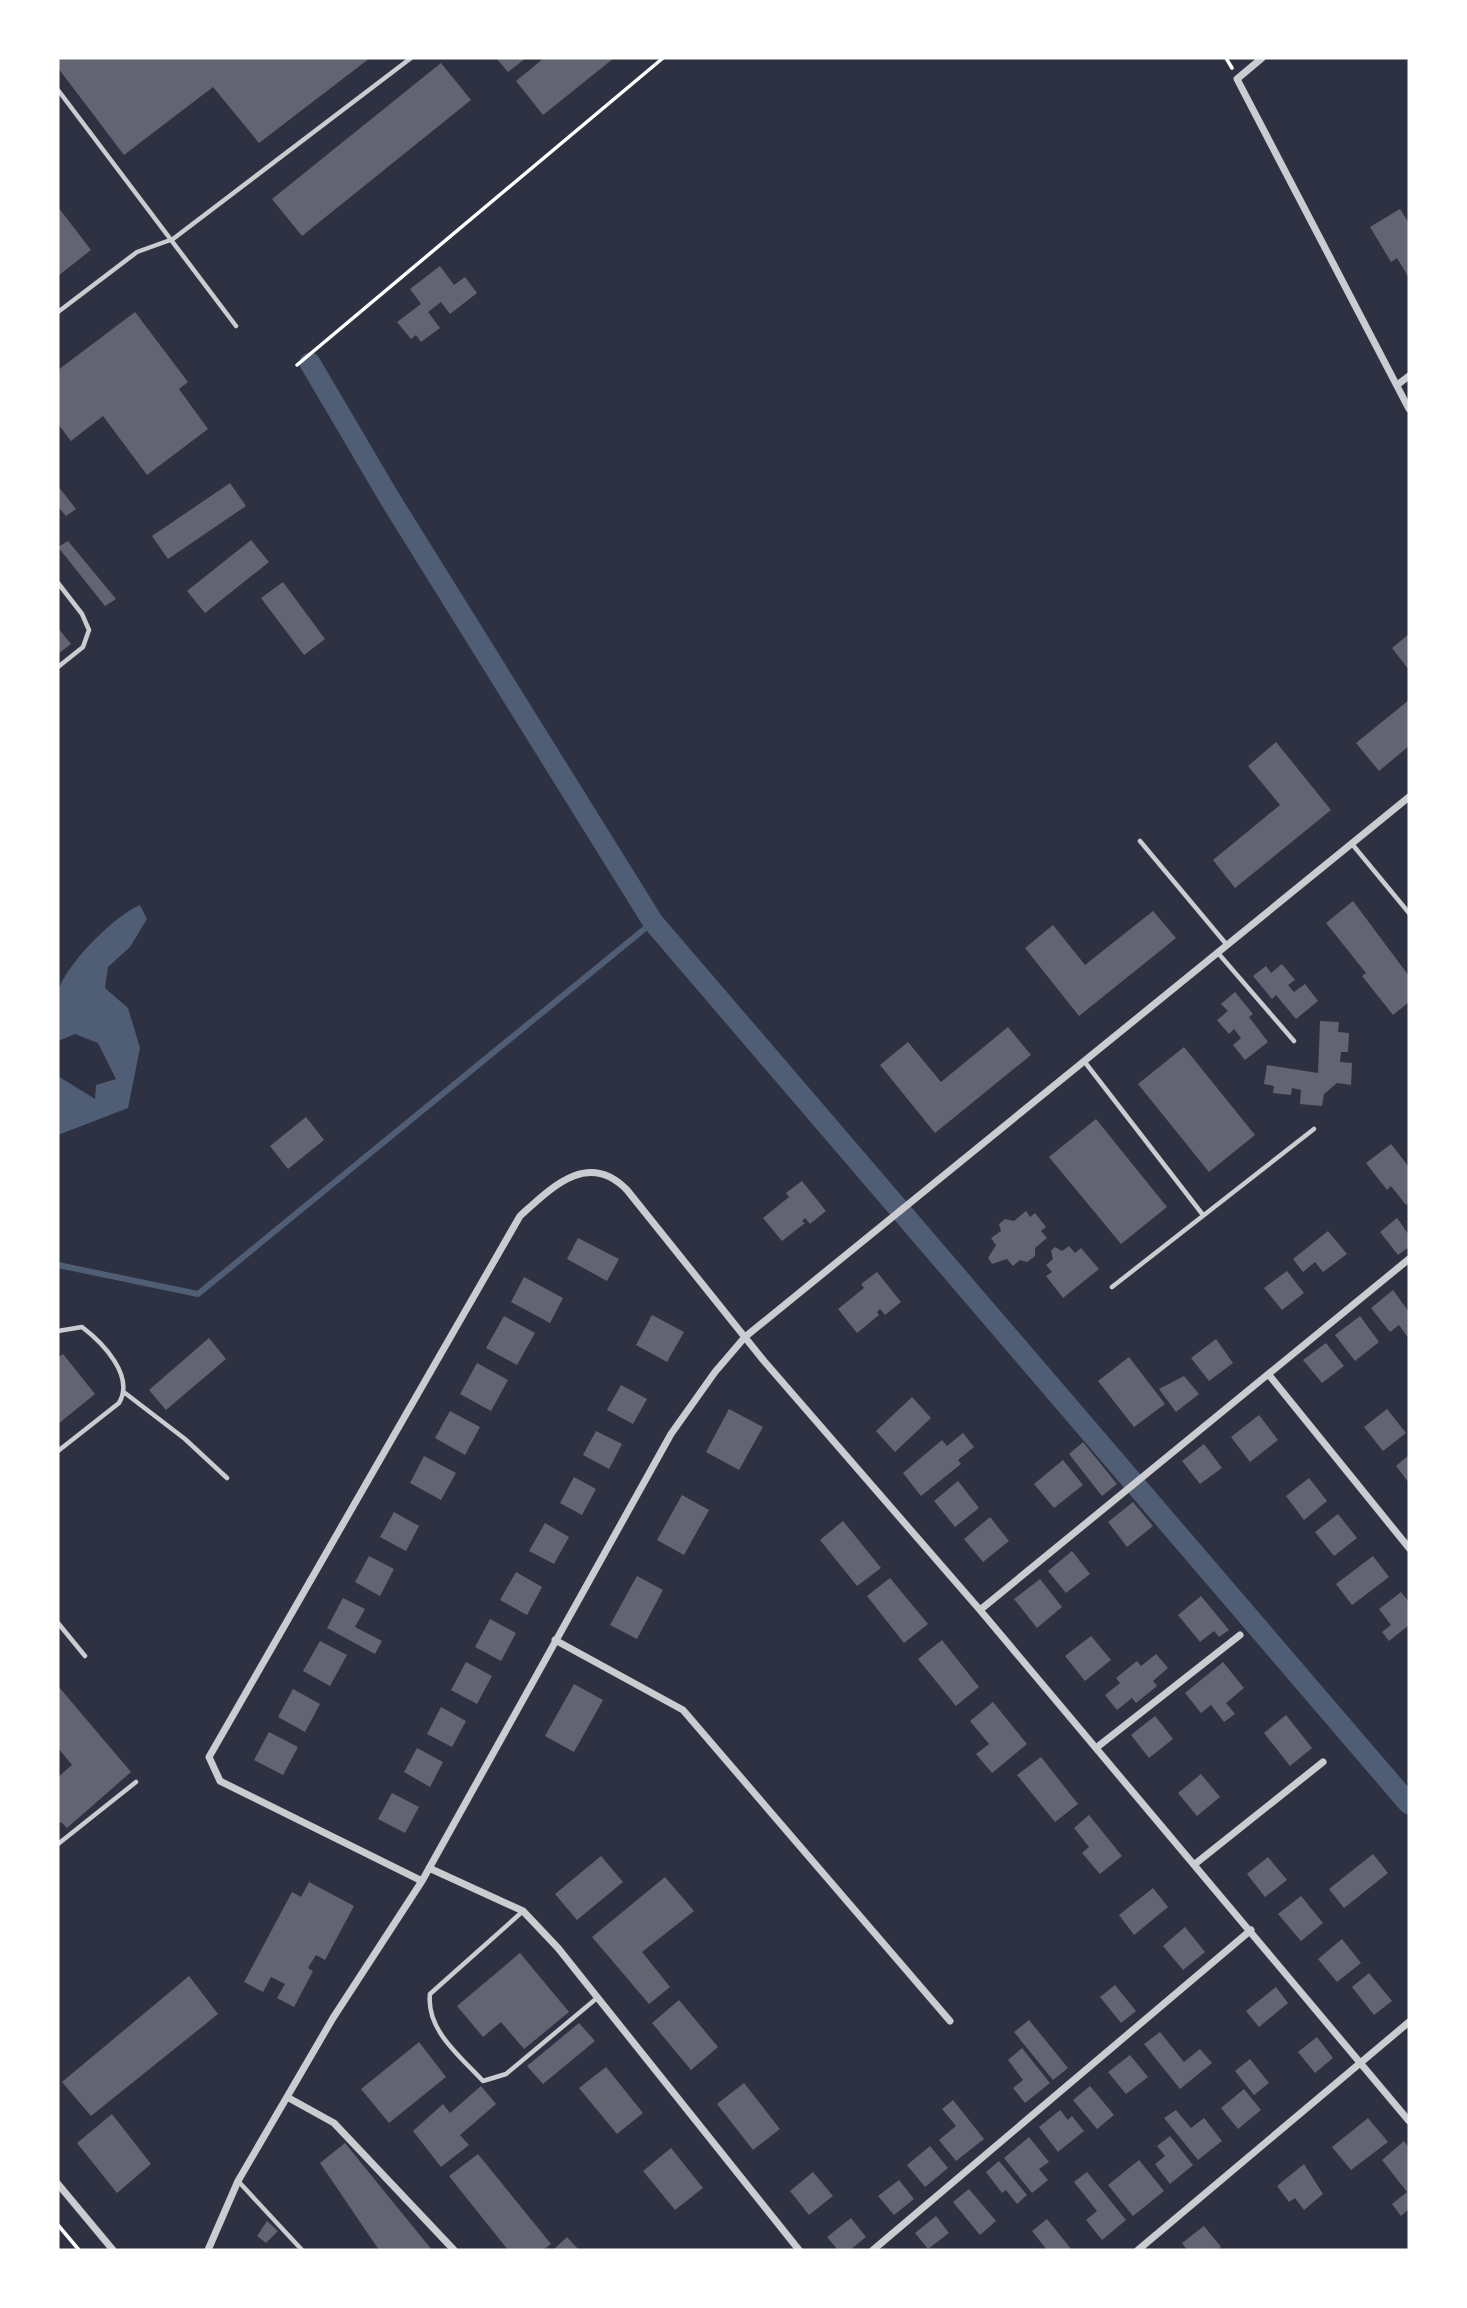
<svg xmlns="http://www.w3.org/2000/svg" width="1467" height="2308" font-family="'Noto Sans',sans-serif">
<rect width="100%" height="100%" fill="#2d3142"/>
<path fill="#4f5d75" d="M140,905l7,14 -17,28 -22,20 -3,21 23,20 12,40 -12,60 -70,27v-59l37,23 1,-14 20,-6 -18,-36 -23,-9 -17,7c0,-14 -4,-35 0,-49 8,-28 56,-76 82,-87z"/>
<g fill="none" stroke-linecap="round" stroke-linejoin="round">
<path stroke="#4f5d75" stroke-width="6" d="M58,1265l140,29 455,-372"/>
<path stroke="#4f5d75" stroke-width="21" d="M310,363l80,136 263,423 756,882"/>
</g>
<path fill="#626471" d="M58,58h312l-111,85 -46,-56 -89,68 -66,-87z
M496,58h30l-18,14z
M544,58h70l-71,57 -27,-34z
M441,63l30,37 -169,136 -30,-37z
M58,207l33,43 -33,26z
M1400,209l9,14v55l-12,-20 -6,4 -21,-35z
M440,266l14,19 11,-8 12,16 -27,21 -9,-12 -13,10 12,16 -19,14 -5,-7 -5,4 -14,-17 24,-18 -11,-15z
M135,312l53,70 -9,7 29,40 -61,46 -44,-59 -32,25 -13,-17v-54z
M230,483l16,23 -78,53 -16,-23z
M58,486l18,23 -10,7 -8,-9z
M251,540l18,22 -64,51 -18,-22z
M68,541l48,58 -11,7 -47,-59z
M283,582l42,57 -21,16 -43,-57z
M58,628l13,16 -13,10z
M1409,634v36l-17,-22z
M1409,700v46l-30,25 -23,-28z
M1276,742l55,68 -96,78 -22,-28 67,-55 -32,-39z
M1353,901l56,75v26l-16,13 -31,-39 4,-3 -40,-50z
M1153,911l23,27 -97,78 -54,-68 28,-23 32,40z
M1282,964l13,16 -7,5 6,7 11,-8 13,17 -22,18 -20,-24 -4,4 -19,-23 13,-10 5,7z
M1235,992l18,22 -4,3 19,25 -23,18 -12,-15 8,-7 -7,-9 -5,5 -12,-14 11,-9 -7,-7z
M1320,1021l19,1 -1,10 11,1 -1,19h-7l-1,10 12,1 -1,22 -14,-2 -7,6 -6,5 -2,12 -22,-2 1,-14 -9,-2 -1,7 -18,-2 1,-7 -10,-2 3,-19 51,8z
M1008,1027l23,28 -96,78 -55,-68 28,-23 33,40z
M1184,1047l71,88 -46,37 -71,-88z
M306,1117l18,23 -36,29 -18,-23z
M1096,1119l71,88 -46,37 -72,-87z
M1391,1144l18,23v35l-3,3 -15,-19 -4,4 -21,-27z
M802,1181l24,30 -16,13 -5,-6 -3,3 3,2 -23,18 -19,-23 26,-21 -3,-4z
M1026,1211l4,6 5,-4 11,14 -5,4 6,7 -12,10v8l-8,6 -7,-2 -7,6 -6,-7 -15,5 -4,-6 8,-13 -5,-7 10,-7 -2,-7 6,-5 9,2z
M1397,1218l12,17v12l-11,8 -18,-23z
M1328,1231l19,23 -24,18 -8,-10 -12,10 -10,-13z
M578,1238l41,21 -12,22 -40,-22z
M1069,1246l6,7 6,-5 18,21 -36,29 -17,-22 6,-4 -6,-7 7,-6 -2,-8 4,-4 7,4z
M1287,1271l17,22 -22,17 -18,-22z
M877,1272l24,30 -16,13 -5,-6 -3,3 2,3 -22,18 -19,-24 26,-21 -3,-4z
M524,1277l39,21 -13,25 -39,-21z
M1393,1290l16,22v27l-10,-14 -9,7 -19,-24z
M652,1315l32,17 -17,30 -31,-17z
M504,1316l31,17 -18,32 -31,-17z
M1360,1316l19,26 -24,19 -20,-26z
M209,1338l17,21 -60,51 -17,-20z
M1216,1339l17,24 -24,18 -18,-23z
M1326,1343l18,23 -22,17 -19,-23z
M63,1354l32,40 -37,30v-66z
M1129,1357l36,47 -31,23 -36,-46z
M477,1363l31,17 -17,31 -31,-17z
M1184,1376l15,18 -23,18 -17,-23z
M621,1385l26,14 -14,25 -26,-14z
M912,1397l19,21 -36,34 -19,-21z
M729,1409l34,18 -24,43 -33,-18z
M1387,1409l19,24 -23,18 -19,-24z
M450,1411l30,16 -15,28 -30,-17z
M1259,1415l19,25 -28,22 -19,-25z
M596,1431l26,13 -13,25 -26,-14z
M963,1433l11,14 -16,13 3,4 -40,32 -18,-23 39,-33 5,6z
M1083,1442l34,42 -15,12 -33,-42z
M1204,1444l18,24 -22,16 -18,-23z
M1409,1455v28l-13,-17z
M424,1456l32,17 -15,27 -31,-17z
M1063,1460l20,25 -29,23 -20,-24z
M574,1477l22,12 -14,26 -22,-12z
M1309,1478l18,23 -23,19 -18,-24z
M958,1481l21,27 -24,19 -21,-26z
M682,1495l27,15 -25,45 -27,-15z
M1133,1502l20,24 -26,21 -19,-25z
M394,1512l25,14 -13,25 -26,-14z
M1338,1514l19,24 -23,18 -19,-24z
M990,1517l19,24 -26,21 -19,-23z
M843,1521l38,47 -24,18 -37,-46z
M545,1523l24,14 -15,27 -25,-13z
M1072,1551l18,23 -24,19 -18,-22z
M369,1556l25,13 -14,27 -25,-14z
M1373,1556l16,21 -37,28 -16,-21z
M516,1572l26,15 -15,28 -27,-15z
M637,1576l26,14 -26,49 -27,-14z
M890,1578l38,46 -24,19 -37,-47z
M1040,1579l22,28 -25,21 -23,-29z
M1401,1592l8,10v23l-20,16 -7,-9 9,-7 -12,-16z
M1201,1596l28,34 -10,7 -5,-6 -14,11 -22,-27z
M343,1598l22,11 -10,18 27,14 -7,13 -48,-26z
M490,1619l26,14 -15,28 -26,-14z
M1091,1636l20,24 -26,21 -20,-25z
M942,1640l37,47 -23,19 -38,-47z
M320,1641l27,14 -17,31 -27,-15z
M1156,1654l12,14 -15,13 4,5 -21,17 -4,-5 -15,12 -12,-15 15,-12 -4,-5 21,-17 4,5z
M466,1662l26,14 -15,28 -26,-14z
M1223,1662l21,26 -18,15 9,11 -11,8 -13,-17 -10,8 -16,-20z
M574,1684l29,16 -29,52 -29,-16z
M58,1686l73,86 -64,56 -6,-6 -3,2v-47l14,-12 -14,-17z
M293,1689l27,15 -15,28 -27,-15z
M993,1702l34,42 -35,29 -16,-19 13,-10 -19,-23z
M441,1707l25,14 -14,26 -25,-13z
M1286,1715l26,33 -22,18 -26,-33z
M1155,1716l18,23 -24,19 -18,-23z
M269,1732l29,15 -15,28 -29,-15z
M417,1748l26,14 -13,25 -26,-15z
M1041,1757l37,47 -23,18 -38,-47z
M1201,1774l19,23 -23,19 -19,-23z
M392,1793l27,14 -14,26 -27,-14z
M1089,1815l33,41 -22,18 -18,-21 7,-6 -15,-19z
M1373,1854l15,19 -44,35 -15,-19z
M601,1856l22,26 -46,38 -22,-26z
M1268,1857l19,23 -22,17 -18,-23z
M665,1877l29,34 -52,41 28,35 -21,17 -57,-67z
M309,1882l45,24 -29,54 -9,-5 -8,13 5,3 -19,36 -17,-9 8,-14 -14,-7 -8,15 -19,-10 48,-90 9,5z
M1153,1888l15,19 -34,28 -15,-20z
M1301,1896l22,27 -22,18 -23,-27z
M1185,1927l20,25 -22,18 -20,-24z
M1342,1939l19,24 -24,19 -19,-23z
M520,1953l49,59 -45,37 -23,-27 -18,15 -26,-31z
M1369,1973l23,28 -18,14 -22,-28z
M189,1976l29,38 -127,102 -29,-34z
M1115,1985l21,26 -15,12 -21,-26z
M1276,1987l12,16 -29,24 -13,-16z
M679,2000l39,47 -27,23 -39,-47z
M1029,2020l39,48 -15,12 -39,-48z
M579,2023l16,18 -52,43 -16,-18z
M1160,2032l24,30 16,-13 12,14 -32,26 -36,-45z
M1317,2037l16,21 -18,15 -17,-21z
M419,2042l27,35 -57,46 -28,-34z
M1022,2048l28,35 -25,20 -12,-15 10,-8 -15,-20z
M1130,2055l18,22 -22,17 -18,-22z
M1250,2059l19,24 -15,12 -19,-24z
M606,2067l37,46 -26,21 -38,-46z
M744,2083l36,46 -27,21 -36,-46z
M481,2086l15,18 -36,31 9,10 -28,22 -28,-36 30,-27 7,9z
M1090,2086l24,29 -17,14 -24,-29z
M1244,2089l17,21 -23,19 -17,-21z
M953,2100l31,39 -28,22 -17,-21 17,-14 -14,-17z
M1060,2110l8,10 4,-4 12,15 -26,21 -19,-25z
M1176,2110l15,18 13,-10 18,23 -24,19 -34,-42z
M112,2114l39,50 -34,29 -40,-50z
M1368,2118l20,24 -37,28 -19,-23z
M1170,2136l23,29 -23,19 -15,-20 10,-8 -8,-10z
M1029,2137l20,25 -10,7 9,11 -16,13 -28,-35z
M1404,2141l5,7v61l-8,7 -9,-12 15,-12 -25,-32z
M345,2143l87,107h-53l-59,-87z
M930,2146l18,22 -23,19 -18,-22z
M671,2148l32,40 -28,22 -32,-39z
M478,2154l73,90 -8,6h-35l-59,-74z
M1139,2160l25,31 -31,25 -25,-31z
M999,2161l28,34 -10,9 -11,-14 -4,3 -16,-21z
M1304,2164l19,30 -19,16 -9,-12 -6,4 -12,-16z
M813,2172l20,24 -24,19 -19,-24z
M1087,2172l39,48 -24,20 -16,-20 11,-9 -23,-29z
M899,2180l15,19 -20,16 -16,-19z
M969,2189l27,32 -16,14 -27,-33z
M936,2216l13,17 -21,16 -13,-16z
M851,2218l15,19 -16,13h-12l-11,-13z
M1047,2219l24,30 -2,1h-22l-15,-19z
M267,2221l11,10 -12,12 -9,-7z
M1204,2226l17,21 -4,3h-30l-5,-7z
M567,2237l12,13h-26z"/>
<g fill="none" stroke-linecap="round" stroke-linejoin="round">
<path stroke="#fff" stroke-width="3.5" d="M1226,58l6,10
M297,365l366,-307
M58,2225l21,25"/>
<path stroke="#caccd0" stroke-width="4.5" d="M58,90l178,236
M58,312l79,-60 36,-13 238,-181
M58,583l24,31 7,16 -6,17 -25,20
M1140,841l87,104
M1352,844l57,69
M1218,953l76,88
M1084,1061l119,154
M1112,1287l202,-158
M58,1331l24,-4c21,16 53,49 37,76l-61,48
M125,1393l60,46 42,39
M58,1623l27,33
M58,1844l78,-62
M522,1912l-92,82c-4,36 30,62 53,87l23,-7 91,-76
M239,2182l63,68"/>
<path stroke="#caccd0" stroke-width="7" d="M1262,58l-25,21 172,330
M1397,385l12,-9
M1269,1375l140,173
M980,1610l429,-351
M555,1640l128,70 267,311
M1096,1748l144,-113
M1195,1864l128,-102
M429,1868l94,43 35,37 241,302
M422,1881l-202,-100 -11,-24 311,-541c32,-29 68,-66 107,-26l137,171 216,249 429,511
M287,2097l47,26 120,127
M58,2184l55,66
M208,2250l30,-69 95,-163 89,-137 249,-447 44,-62 30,-35 664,-540
M873,2250l378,-320
M1138,2250l271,-228"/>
</g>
<rect width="1467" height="2308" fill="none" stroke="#ffffff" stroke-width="119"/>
</svg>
